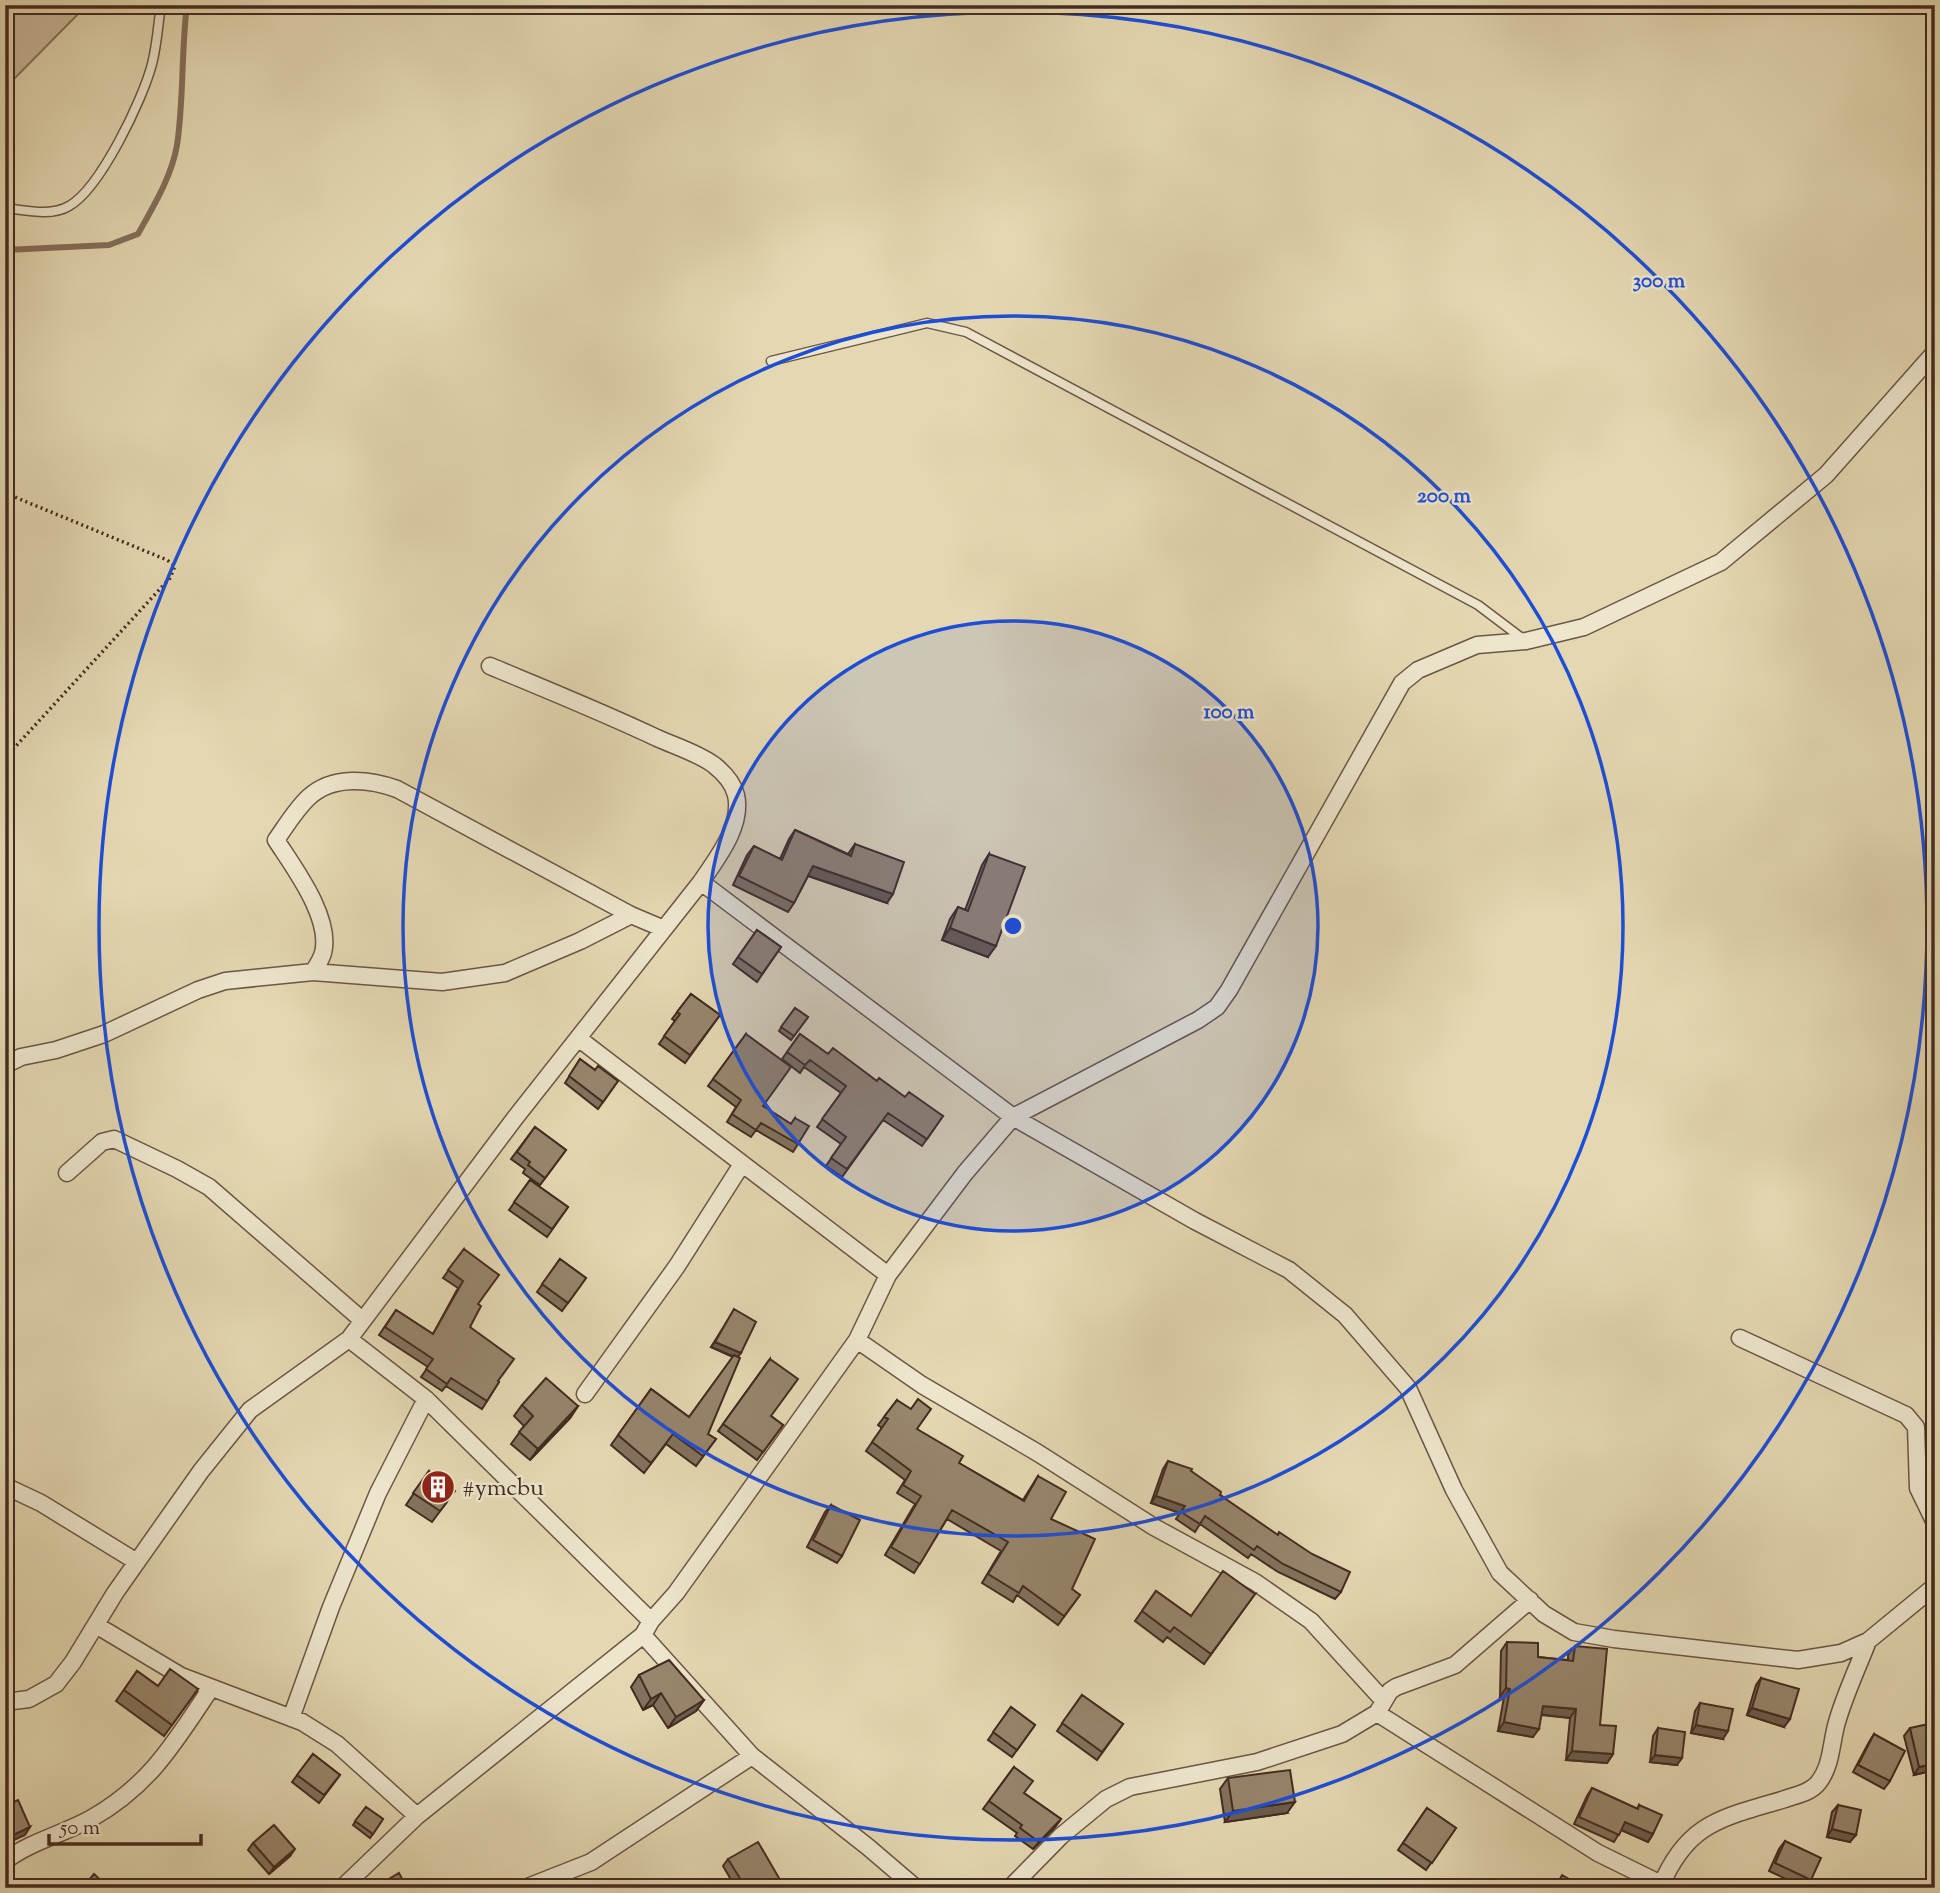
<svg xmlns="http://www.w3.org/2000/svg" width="1940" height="1893" font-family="'Sorts Mill Goudy',serif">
<rect width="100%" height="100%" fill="#e4d8b2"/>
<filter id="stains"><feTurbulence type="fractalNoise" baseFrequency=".00286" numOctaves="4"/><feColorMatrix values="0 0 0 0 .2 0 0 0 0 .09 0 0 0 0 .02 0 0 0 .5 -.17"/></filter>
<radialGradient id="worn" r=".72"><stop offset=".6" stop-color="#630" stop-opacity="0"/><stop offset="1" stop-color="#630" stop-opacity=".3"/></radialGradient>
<path fill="#c9bb99" stroke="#86735d" stroke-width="2" d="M5,5h82l-82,83z"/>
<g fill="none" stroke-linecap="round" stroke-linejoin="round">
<path stroke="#846f5b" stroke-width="6" d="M5,250l104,-5 29,-11c15,-27 34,-58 39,-89 7,-46 4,-93 10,-140"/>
<g stroke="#6c5645" stroke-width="11">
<path id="lane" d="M5,208c20,2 46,9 64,-2 31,-17 74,-107 83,-142 5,-19 6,-39 9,-59
M771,361l156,-38 39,9 512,273 45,34"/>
</g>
<g stroke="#6c5645" stroke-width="19">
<path id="street" d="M701,882l312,235 182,104 94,49 56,45 63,73 46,102 46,83 44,41 30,18 40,7 184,21 43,-7 27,-12 67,-55
M313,972c4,-6 8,-12 10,-19 9,-35 -29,-85 -47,-113 10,-14 20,-31 33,-43 24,-22 61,-18 88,-8l234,126 33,14
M578,1038l310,237
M5,1065l16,-8 35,-7 48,-16 94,-44 27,-9 88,-9 129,10 63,-9 75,-32 51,-26
M67,1173l35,-31 12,-3 63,30 32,18 153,133
M1740,1338l166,77 10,12 2,61 17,35
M349,1339l77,60 225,222
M857,1340l65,45 116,68 116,74 101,55 56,39 73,80
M585,1394l92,-128 65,-102
M5,1486l36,17 96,59
M96,1625l85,51 121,46 35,22 80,72
M643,1635l109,121 116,91 48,41
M5,1702l24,-3 27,-15 17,-22 42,-69 86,-122 49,-61 99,-71 166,-221 186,-236c16,-24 42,-56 35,-87 -3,-13 -12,-22 -22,-30 -16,-12 -39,-19 -57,-27 -55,-26 -112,-49 -167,-72
M1377,1713l221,140 63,31
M291,1718l40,-111 47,-114 48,-94
M5,1861c26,-20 59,-27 87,-43 58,-33 83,-76 119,-130
M342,1888l75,-72 226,-181 8,-14 25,-28 181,-253 31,-65 77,-102 48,-56 185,-97 19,-13 12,-17 173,-307 16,-13 59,-25 49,-4 58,-14 137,-65 105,-87 109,-123
M525,1888l66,-26 161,-106
M1010,1888l51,-52 45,-37 24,-12 127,-25 85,-28 35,-21 13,-22 6,-4 59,-22 75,-65
M1660,1888c27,-66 62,-70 125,-89 11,-4 25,-6 33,-16 14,-17 13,-41 19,-61 8,-28 21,-55 31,-81"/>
</g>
<path stroke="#442b21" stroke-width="3.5" stroke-dasharray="2 3.5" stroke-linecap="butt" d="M5,493l162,67 8,6 -5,12 -165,180"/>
<use href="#lane" stroke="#ede6cd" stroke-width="8"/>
<use href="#street" stroke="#ede6cd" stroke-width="16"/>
</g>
<path fill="#82725d" stroke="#442b21" stroke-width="2" d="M795,830l53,24 7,-10 32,59 -79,-27 -14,27 -6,9 -55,-27 14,-30 7,-9 26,13 9,-20z
M989,854l-1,103 -46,-17 8,-21 8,-12 7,3 17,-45z
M757,930l24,17 -24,35 -24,-18z
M691,994l29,21 -35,48 -26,-19 16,-23 -3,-2z
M795,1008l13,9 -17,23 -12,-9z
M746,1034l17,72 28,18 4,-6 3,26 -5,8 -37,-22 -5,7 -24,-15 9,-15 -28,-21z
M800,1034l28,20 77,43 38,19 -21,30 -39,-26 -41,57 -16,-11 15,-22 -24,-17 24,-34 -37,-26 -4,6 -18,-14z
M580,1059l15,11 23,11 -20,28 -33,-26z
M535,1127l31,23 -26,35 -17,-12 2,-4 -14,-10z
M530,1180l38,27 -21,30 -38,-27z
M464,1249l14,55 -8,23 28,54 1,1 -17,27 -36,-23 -4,5 -21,-14 7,-10 -49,-32 17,-25 37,24 25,-46 -15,-10z
M560,1259l26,19 -24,33 -25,-19z
M731,1315l7,42 -30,77 8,5 -20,27 -30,-22 -22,29 -33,-28 40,-56 38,28 44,-60 -22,-10z
M770,1359l1,57 12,9 -26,35 -39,-29z
M897,1400l20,29 42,34 64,37 15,-24 34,113 8,6 -22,30 -41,-30 -4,7 -31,-19 19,-32 -54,-32 -33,54 -29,-18 30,-51 -18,-11 8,-13 -39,-29 16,-23 -4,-3z
M522,1405l56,1 -8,12 -40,42 -19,-16 13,-18 -10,-10z
M1168,1461l23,10 150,121 -6,7 -57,-27 -27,-18 -3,4 -48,-34 -5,8 -19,-13 4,-6 -29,-10 12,-34z
M429,1471l18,31 -15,20 -26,-17z
M831,1505l11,51 -5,7 -30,-16 18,-35z
M1156,1591l35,25 64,-22 -51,70 -37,-27 -4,5 -28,-21z
M1507,1642l31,15 30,3v-5l7,-9 25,79 13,29 -6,9 -41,-3 4,-42 -29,-3 -8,22 -35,-6 6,-34h-4l1,-46z
M137,1671l21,15 40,3 -34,47 -48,-35z
M639,1675l65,25 -8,11 -28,17 -15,-23 -10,5 -12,-23z
M1761,1678l23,49 -37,-12 9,-30z
M1082,1695l41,29 -26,36 -40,-29z
M1700,1703l23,36 -32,-6 4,-22z
M1011,1707l24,18 -23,32 -24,-17z
M1658,1728l19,37 -27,-3 3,-26z
M1910,1728l25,3v39l-21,5 -10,-39z
M1874,1734l16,47 -6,8 -31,-17 16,-30z
M313,1754l27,21 -21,28 -27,-21z
M1014,1767l10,26 37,26 -6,8 -22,22 -18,-13 2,-3 -34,-24z
M1228,1778l59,35 -62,9 -5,-33z
M1592,1788l45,21 2,-4 14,29 -5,8 -27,-12 -7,12 -40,-18 13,-28z
M1838,1805l12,37 -23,-5 5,-25z
M366,1807l17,12 -13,19 -17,-13z
M1427,1808l29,20 -30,42 -28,-20z
M1785,1841l26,39 -6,8 -36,-17 10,-22z
M253,1843l37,13 -21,18 -21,-24z
M728,1859l45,26 -4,3h-33l-13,-22z"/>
<path fill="#6a5d4c" stroke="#442b21" stroke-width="2" d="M813,866l80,28 -6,9 -81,-28z
M950,928l46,18 -8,11 -46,-17z
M715,1342l26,11 -4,5 -26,-11z
M578,1406l-8,12 -40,42 8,-11z
M1156,1496l29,10 -5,7 -29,-10z
M1506,1688l4,1 -6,8h-4z
M661,1693l-8,12 -10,5 8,-11z
M704,1700l-8,11 -28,17 8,-11z
M1543,1706l33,3 -6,9 -33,-4z
M1752,1708l38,11 -6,8 -37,-12z
M1504,1722l35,7 -6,8 -35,-6z
M1696,1725l32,6 -5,8 -32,-6z
M1572,1751l41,3 -6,9 -41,-3z
M1655,1755l27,3 -5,7 -27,-3z
M1935,1764v6l-21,5 5,-8z
M1295,1802l-8,11 -62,9 8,-11z
M1061,1819l-6,8 -22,22 6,-7z
M1625,1822l28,12 -5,8 -29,-13z
M30,1827l-5,8 -20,9v-5z
M1832,1829l24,6 -6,7 -23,-5z
M295,1849l-5,7 -21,18 5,-7z
M779,1878l-6,7 -4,3h-8z"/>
<path fill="#97856c" stroke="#442b21" stroke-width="2" d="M795,830l56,26 4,-12 49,18 -11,32 -80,-28 -19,37 -55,-27 15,-30 28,14z
M989,854l36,13 -29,79 -46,-18 8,-21 10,4z
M757,930l24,17 -19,27 -24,-17z
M691,994l29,21 -30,40 -26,-19 16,-22 -3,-2z
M795,1008l13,9 -14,19 -13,-9z
M746,1034l45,33 -28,39 28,18 4,-6 14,8 -11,18 -37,-21 -5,7 -24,-16 9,-14 -28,-21z
M800,1034l28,20 5,-6 44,33 2,-3 26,19 4,-5 34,24 -16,23 -39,-26 -41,56 -16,-11 15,-21 -24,-18 24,-33 -36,-26 -5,5 -18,-13z
M580,1059l15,11 3,-4 20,15 -15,21 -34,-26z
M535,1127l31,23 -21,28 -17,-13 2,-3 -13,-10z
M530,1180l38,27 -16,22 -38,-27z
M464,1249l35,26 -21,29 3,2 -11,21 44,32 -16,22 1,1 -12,19 -36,-23 -4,6 -21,-15 7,-10 -48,-32 11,-17 37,24 30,-53 -15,-11z
M560,1259l26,19 -18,25 -26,-19z
M734,1309l22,13 -15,31 -26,-11z
M734,1355l6,3 -32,76 8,5 -13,17 -30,-22 -22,29 -33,-28 33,-46 38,28z
M770,1359l28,20 -27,37 12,9 -20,27 -40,-28z
M546,1378l32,28 -40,43 -19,-17 14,-16 -11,-11z
M918,1399l13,10 -14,20 46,27 -4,7 65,38 14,-25 28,16 -15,27 44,20 -23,50 8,6 -16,21 -41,-30 -4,7 -31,-19 20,-32 -56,-32 -32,54 -29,-17 30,-51 -18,-11 8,-14 -39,-29 16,-23 -4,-2 13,-17 14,9z
M1168,1461l24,8 -1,2 30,21 -1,3 58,40 1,-3 33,22 38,18 -9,20 -58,-28 -26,-18 -3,4 -49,-34 -5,8 -19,-12 4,-6 -29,-10z
M429,1471l26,20 -15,20 -27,-18z
M831,1505l29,15 -18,36 -29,-16z
M1223,1571l32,23 -44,60 -37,-27 -4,5 -28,-21 14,-20 35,25z
M1507,1642l31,1v14l35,4 2,-15 32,3 -7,76 16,1 -3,28 -41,-3 4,-42 -33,-3 -4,23 -35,-7 6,-33 -4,-1z
M669,1660l35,40 -28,17 -15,-24 -10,6 -12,-24z
M170,1669l28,20 -26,36 -48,-35 13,-19 21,15z
M1761,1678l38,11 -9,30 -38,-11z
M1082,1695l41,29 -21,28 -40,-29z
M1700,1703l33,6 -5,22 -32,-6z
M1011,1707l24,18 -18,25 -24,-18z
M1933,1723l2,8v33l-16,3 -9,-39z
M1658,1728l27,4 -3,26 -27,-3z
M1874,1734l31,17 -15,30 -32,-16z
M313,1754l27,21 -16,20 -27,-20z
M5,1759l6,13 -6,2z
M1014,1767l19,14 -9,12 37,26 -22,23 -19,-14 2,-3 -33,-24z
M1290,1770l5,32 -62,9 -5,-33z
M1592,1788l46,21 1,-4 23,10 -9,19 -28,-12 -6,13 -40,-18z
M18,1800l12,27 -25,12v-33z
M1838,1805l23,5 -5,25 -24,-6z
M366,1807l17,12 -10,15 -18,-13z
M1427,1808l29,20 -24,35 -29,-20z
M274,1825l21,24 -21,18 -21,-24z
M1785,1841l36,17 -10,22 -36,-17z
M758,1842l21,36 -18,10h-15l-18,-29z
M399,1873l8,15h-33z
M94,1874l15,14h-27z
M1562,1875l23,13h-30z"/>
<circle cx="1013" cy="926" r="305" fill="#1d4ed8" fill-opacity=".12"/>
<g fill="none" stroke="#1d4ed8" stroke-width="3.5">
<circle cx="1013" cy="926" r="305"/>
<circle cx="1013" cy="926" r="610"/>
<circle cx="1013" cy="926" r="914"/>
</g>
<defs>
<g id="building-disc" transform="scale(1.75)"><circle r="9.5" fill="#8f2418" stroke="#ede6cd"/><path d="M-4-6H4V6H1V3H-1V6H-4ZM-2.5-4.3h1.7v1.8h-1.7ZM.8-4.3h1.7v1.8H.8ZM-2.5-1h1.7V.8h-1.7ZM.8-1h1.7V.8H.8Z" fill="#fff"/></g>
</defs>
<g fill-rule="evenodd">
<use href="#building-disc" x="438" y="1487"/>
</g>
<g text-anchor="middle" stroke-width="5" stroke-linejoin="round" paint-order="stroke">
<g font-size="24" fill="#442b21" stroke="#ede6cd" text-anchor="start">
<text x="462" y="1495">#ymcbu</text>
</g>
</g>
<circle cx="1013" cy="926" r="10" fill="#1d4ed8" stroke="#ede6cd" stroke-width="3.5"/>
<g font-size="21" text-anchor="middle" font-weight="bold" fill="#1d4ed8" stroke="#ede6cd" stroke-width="5" stroke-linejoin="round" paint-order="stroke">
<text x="1659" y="287">300 m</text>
<text x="1444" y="502">200 m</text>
<text x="1229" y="718">100 m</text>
</g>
<rect width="1940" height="1893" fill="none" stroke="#e4d8b2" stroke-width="28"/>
<rect x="7" y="7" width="1926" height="1879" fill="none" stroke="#442b21" stroke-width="3.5"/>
<rect x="14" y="14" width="1912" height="1865" fill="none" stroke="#442b21" stroke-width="2"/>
<path d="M49 1834v10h152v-10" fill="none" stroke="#442b21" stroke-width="3.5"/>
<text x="60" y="1834" font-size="21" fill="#442b21" stroke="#ede6cd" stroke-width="5" paint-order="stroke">50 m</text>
<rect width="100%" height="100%" filter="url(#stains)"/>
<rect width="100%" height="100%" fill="url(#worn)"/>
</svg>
